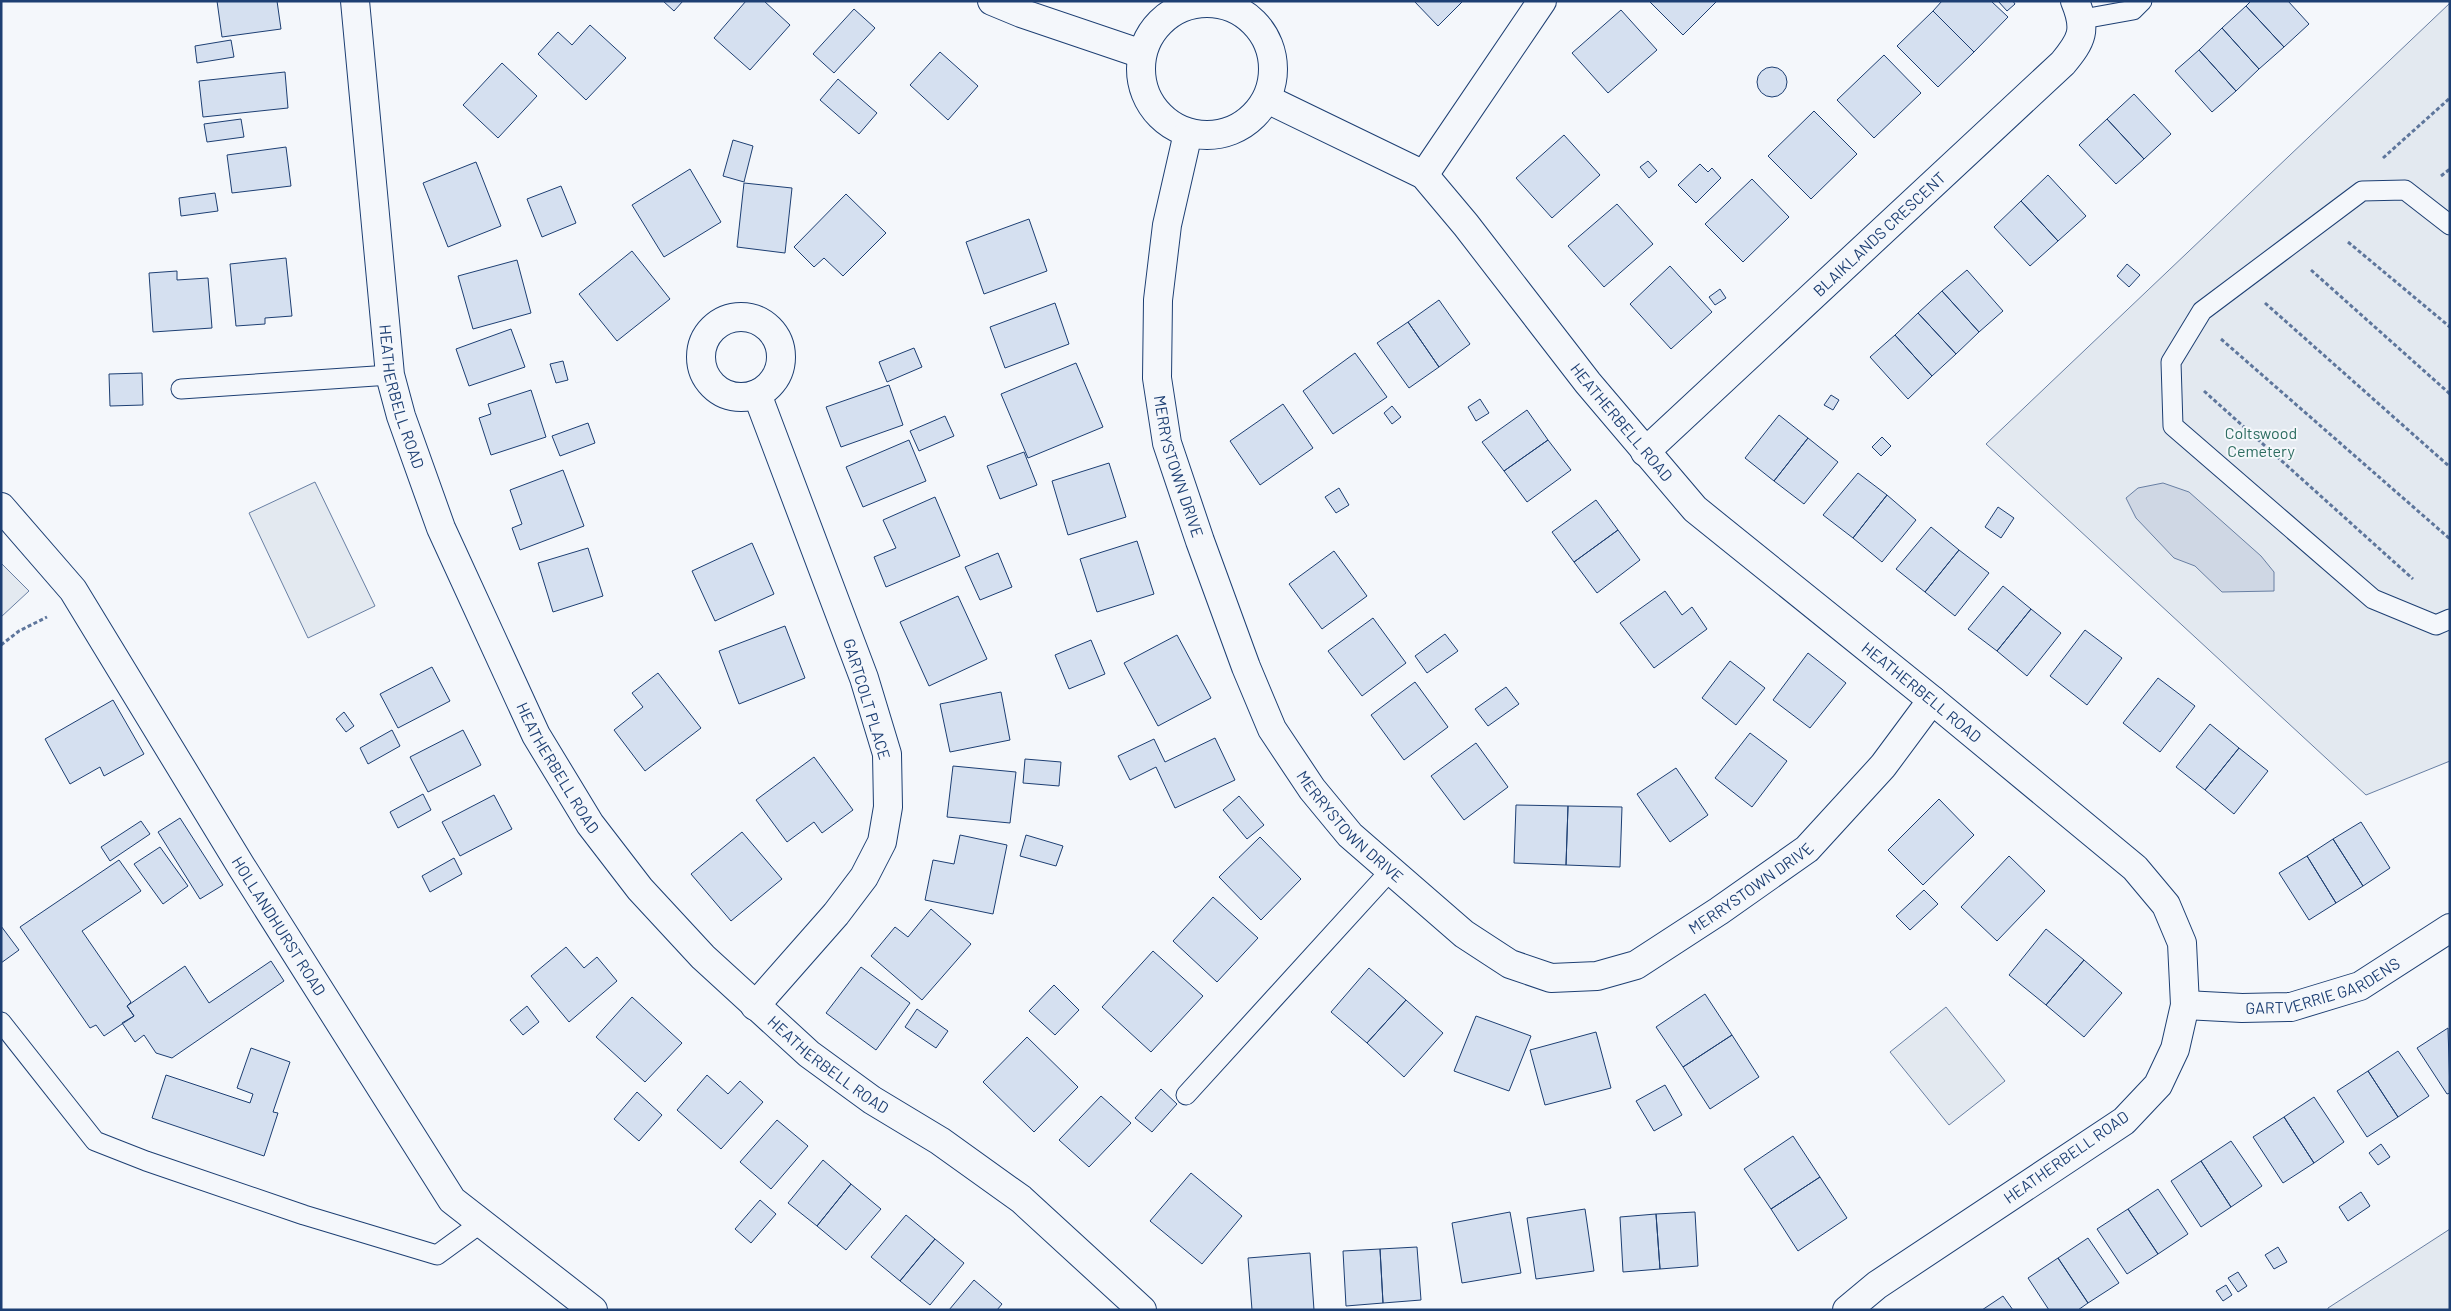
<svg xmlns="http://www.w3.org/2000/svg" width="2451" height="1311" font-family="Barlow,sans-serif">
<rect width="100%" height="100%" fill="#f4f7fb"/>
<path fill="#e3e9f0" stroke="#687fa3" d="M2450,3v758l-84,34 -380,-351z
M315,482l60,124 -67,32 -59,-125z
M1,563l28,28 -28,26z
M1946,1007l59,74 -56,44 -59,-73z
M2450,1229v81h-122v-2z"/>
<path fill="#cfd7e4" stroke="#687fa3" d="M2163,483l26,9 72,64 13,16v19l-52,1 -27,-26 -21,-8 -38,-40 -10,-20 12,-10z"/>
<path fill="#d5e0f0" stroke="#1d3f73" d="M217,1h60l4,28 -59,8z
M663,1h20l-9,10z
M746,1h18l26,24 -40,45 -36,-32z
M1414,1h49l-25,25z
M1649,1h68l-34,34z
M1942,1h49l17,16 -34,35 -41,-41z
M1998,1h15l2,3 -8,7z
M2251,1h37l21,23 -25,23 -38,-41z
M2246,6l38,41 -25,22 -37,-41z
M854,9l21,19 -41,45 -21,-19z
M1621,10l36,40 -49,43 -36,-40z
M1933,11l41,41 -36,35 -41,-41z
M590,25l36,33 -40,42 -48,-46 20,-22 14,13z
M2222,28l37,41 -23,22 -37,-41z
M231,40l3,17 -37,6 -2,-17z
M2199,50l37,41 -24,21 -37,-41z
M940,52l38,34 -30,34 -38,-35z
M1884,55l37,38 -47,45 -37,-38z
M502,63l35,33 -39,42 -35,-33z
M1757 82a15 15 0 1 1 30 0a15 15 0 1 1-30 0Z
M285,72l3,36 -85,9 -4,-36z
M838,79l39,34 -18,21 -39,-34z
M2134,94l37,40 -27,25 -37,-40z
M1814,111l43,43 -46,45 -43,-43z
M241,119l3,18 -37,5 -3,-18z
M2107,119l37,40 -28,25 -37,-39z
M1564,135l36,40 -48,43 -36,-40z
M733,140l20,6 -9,36 -21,-6z
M286,147l5,39 -59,7 -5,-38z
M1648,161l9,10 -8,7 -9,-11z
M476,162l25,64 -53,21 -25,-64z
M1700,164l8,8 4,-4 9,10 -25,25 -18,-18z
M690,169l31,53 -57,35 -32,-52z
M2048,175l38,41 -28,25 -37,-40z
M1752,179l37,38 -46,45 -38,-38z
M744,183l48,5 -7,65 -48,-6z
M561,186l15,37 -34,14 -15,-38z
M215,193l3,18 -37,5 -2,-18z
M846,194l40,39 -43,43 -19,-18 -10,9 -20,-20z
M2021,201l37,40 -28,25 -36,-39z
M1617,204l36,40 -49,43 -36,-41z
M1029,219l18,52 -63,23 -18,-52z
M632,251l38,48 -53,42 -38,-47z
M286,258l6,58 -27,2v6l-29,2 -6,-62z
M517,260l14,53 -58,16 -15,-53z
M2127,264l13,11 -11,12 -12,-11z
M1670,266l42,46 -41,37 -41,-45z
M1967,270l36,41 -24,21 -37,-41z
M177,271v9l31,-2 4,50 -59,4 -4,-59z
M1720,289l6,9 -11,7 -6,-8z
M1942,291l37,41 -23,22 -38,-41z
M1439,300l31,44 -31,23 -31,-45z
M1055,303l14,41 -64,24 -15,-41z
M1918,313l38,41 -24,22 -37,-41z
M1408,322l31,45 -30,21 -32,-45z
M511,329l14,38 -56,19 -13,-37z
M1895,335l37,41 -24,23 -38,-42z
M914,348l8,19 -35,15 -8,-20z
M1355,353l32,44 -54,37 -30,-43z
M563,361l5,19 -12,3 -6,-19z
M1076,363l27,64 -75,31 -27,-64z
M142,373l1,32 -33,1 -1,-32z
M889,385l14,40 -62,22 -15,-40z
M531,390l15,47 -55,18 -12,-37 12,-4 -3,-10z
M1831,395l8,5 -6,10 -9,-5z
M1480,399l9,14 -13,8 -8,-14z
M1283,404l30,44 -53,37 -30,-44z
M1392,406l9,11 -9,7 -8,-11z
M1527,410l21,30 -44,31 -22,-29z
M1779,415l29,23 -34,43 -29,-23z
M945,416l9,20 -35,15 -9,-20z
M588,423l7,20 -35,13 -8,-20z
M1882,437l9,9 -10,10 -9,-9z
M1808,438l30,24 -34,42 -30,-23z
M909,440l17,41 -63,26 -17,-40z
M1548,440l23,30 -44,32 -23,-31z
M1024,452l13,33 -37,14 -13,-33z
M1109,463l17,54 -58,18 -16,-54z
M563,470l21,56 -64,24 -8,-22 10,-4 -12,-34z
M1858,473l29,22 -34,43 -30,-23z
M1339,488l10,17 -13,8 -11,-16z
M1887,495l29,25 -34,42 -29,-24z
M935,497l25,59 -74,31 -12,-30 22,-9 -13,-28z
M1596,500l22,30 -44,32 -22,-30z
M1998,507l16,11 -13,20 -16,-11z
M1931,527l28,23 -34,42 -29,-23z
M1618,530l22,30 -43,33 -23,-31z
M1137,541l17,53 -57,18 -17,-53z
M752,543l22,51 -59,27 -23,-50z
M588,548l15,48 -50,16 -15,-49z
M1959,550l30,23 -34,43 -30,-24z
M1334,551l33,45 -45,33 -33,-45z
M998,553l14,34 -32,13 -15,-33z
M2003,586l28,23 -34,42 -29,-22z
M1665,591l17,24 10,-8 15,22 -53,39 -34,-45z
M958,596l29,63 -58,27 -29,-64z
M2031,609l30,24 -34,43 -30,-25z
M1373,618l33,45 -44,33 -34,-45z
M785,626l20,52 -66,26 -20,-53z
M2085,630l37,28 -35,47 -37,-29z
M1445,634l13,17 -31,22 -12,-17z
M1177,635l34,63 -53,28 -34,-63z
M1091,640l14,34 -36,15 -14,-34z
M1808,653l38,30 -36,45 -37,-28z
M1730,661l35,27 -29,37 -34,-27z
M432,667l18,34 -52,27 -18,-34z
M658,673l43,55 -56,43 -31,-41 29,-23 -11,-14z
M2158,678l37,28 -35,46 -37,-29z
M1415,682l33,45 -44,33 -33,-45z
M1506,687l13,17 -31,22 -13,-17z
M1001,692l9,48 -60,12 -10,-48z
M113,700l31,54 -40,22 -4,-9 -30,17 -25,-45z
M344,712l10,14 -8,6 -10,-13z
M2210,724l29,24 -34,42 -29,-23z
M392,730l8,16 -32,18 -8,-16z
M463,730l18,35 -53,27 -18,-35z
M1750,733l37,28 -35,46 -37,-29z
M1215,738l20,42 -60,28 -19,-41 -26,13 -12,-24 36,-17 11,23z
M1476,743l32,44 -44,33 -33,-44z
M2239,748l29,23 -34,43 -29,-24z
M814,757l39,53 -31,23 -8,-11 -27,20 -31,-42z
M1025,759l36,3 -2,24 -36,-3z
M953,766l63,6 -6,51 -63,-6z
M1676,768l32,47 -38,27 -33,-48z
M423,794l8,16 -33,18 -8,-16z
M494,795l18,34 -52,27 -18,-34z
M1239,796l25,29 -17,14 -24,-29z
M1939,799l35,36 -51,50 -35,-35z
M1516,805l52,1 -2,59 -52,-2z
M1568,806l54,1 -2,60 -54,-2z
M180,818l43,67 -23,14 -42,-67z
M141,821l9,13 -40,27 -9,-14z
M2361,822l29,46 -27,18 -30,-47z
M742,832l40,47 -51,42 -40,-47z
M960,835l47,10 -14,69 -68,-14 8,-40 21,4z
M1026,835l37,11 -7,20 -36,-10z
M1260,837l41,42 -40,41 -42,-43z
M2333,839l30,47 -27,17 -29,-47z
M160,847l28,39 -25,18 -29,-40z
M2009,856l36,35 -48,50 -36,-34z
M2307,856l29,47 -27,17 -30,-47z
M454,858l8,16 -32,18 -8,-16z
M119,860l22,31 -59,40 49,71 -4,4 7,10 -30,20 -8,-11 -6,3 -70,-101z
M1924,890l14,14 -28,26 -14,-14z
M1213,897l45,41 -41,44 -44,-41z
M931,909l40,35 -49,56 -51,-44 24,-29 13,10z
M1,926l18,24 -18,13z
M2046,929l38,31 -38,45 -37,-30z
M566,947l18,21 13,-11 20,24 -48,41 -38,-46z
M1153,951l50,45 -52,56 -49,-45z
M2084,960l38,33 -38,44 -38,-32z
M271,961l13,20 -112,77 -16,-5 -12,-18 -9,7 -13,-19 12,-7 -7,-10 58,-40 24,37z
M861,967l49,36 -34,47 -50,-37z
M1369,968l37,32 -39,43 -36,-31z
M1054,985l25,25 -24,25 -26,-24z
M1705,994l27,41 -49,32 -27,-40z
M632,997l50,46 -37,39 -49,-45z
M1406,1000l37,33 -39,44 -37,-34z
M527,1006l12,16 -16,13 -13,-15z
M917,1009l31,22 -12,17 -31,-21z
M1476,1016l55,20 -22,55 -55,-20z
M2448,1028l2,65 -3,1 -30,-46z
M1596,1032l15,56 -66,17 -15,-55z
M1732,1035l27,42 -49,32 -27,-42z
M1027,1037l51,50 -44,45 -51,-50z
M251,1048l39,14 -17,50 5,1 -14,43 -112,-38 14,-43 84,28 3,-9 -16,-6z
M2398,1051l31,45 -31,21 -30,-46z
M2368,1071l30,46 -31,20 -30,-46z
M707,1075l21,19 12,-13 23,21 -42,47 -44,-39z
M1665,1085l17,30 -28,16 -18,-30z
M1161,1089l16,15 -25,28 -17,-14z
M637,1092l25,23 -23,26 -25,-22z
M1101,1096l30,27 -42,44 -30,-27z
M2314,1097l30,45 -30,21 -30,-46z
M2284,1117l30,46 -31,20 -30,-46z
M777,1120l31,26 -37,43 -31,-27z
M1793,1136l27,41 -49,32 -27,-40z
M2231,1141l31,45 -31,21 -30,-46z
M2381,1144l9,13 -12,8 -9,-12z
M823,1160l28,24 -34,42 -29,-23z
M2201,1161l30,46 -30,20 -30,-46z
M1191,1173l51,43 -40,48 -52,-43z
M1820,1177l27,41 -49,33 -27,-42z
M851,1184l30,25 -35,41 -29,-24z
M2158,1189l30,45 -30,20 -30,-45z
M2361,1192l9,14 -22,15 -9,-14z
M760,1200l16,14 -25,29 -16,-14z
M1585,1209l9,62 -58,8 -9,-61z
M2128,1209l30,45 -31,20 -30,-45z
M1510,1212l11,61 -59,10 -10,-60z
M1695,1212l3,54 -38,3 -4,-55z
M1656,1214l4,55 -37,3 -3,-55z
M906,1215l29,24 -35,42 -29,-24z
M2088,1238l31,45 -31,20 -30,-45z
M935,1239l29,24 -34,42 -30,-24z
M1417,1247l4,53 -38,3 -3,-54z
M2278,1247l9,15 -13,7 -9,-14z
M1380,1249l3,54 -37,3 -3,-55z
M1310,1253l4,57h-62l-4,-52z
M2058,1258l30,45 -10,7h-29l-21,-32z
M2238,1272l9,14 -9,6 -10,-14z
M974,1280l28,24 -5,6h-48z
M2226,1285l6,10 -9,6 -7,-10z
M2003,1296l10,14h-31z"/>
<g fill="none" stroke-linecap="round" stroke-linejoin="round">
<g stroke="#1d3f73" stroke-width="21">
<path id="lane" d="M2083,19l50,-9 9,-9
M2450,225l-45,-35 -43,1 -160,120 -31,51 2,64 200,173 63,26 14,-6
M181,389l209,-14
M1,1022l94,119 51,20 158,54 133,40 44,-32
M1186,1095l204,-224"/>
</g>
<g stroke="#1d3f73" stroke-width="30">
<g id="street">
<path id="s1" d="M355,1l35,374 11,41 40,112 95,207 54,89 50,65 63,68 106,97 63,46 68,41 81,58 121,111"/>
<path d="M992,1l29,12 121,41"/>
<circle cx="1207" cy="69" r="66"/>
<path id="s2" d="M1267,99l157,76 42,50 122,158 107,126 237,191 203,168 31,37 16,38 3,62 -10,44 -17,36 -34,36 -247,164 -30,25"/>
<path id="s3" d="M1188,133l-21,92 -9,75 -1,78 10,65 33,98 46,126 26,62 40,60 38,46 114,99 46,30 41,14 46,-2 39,-11 83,-54 88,-62 76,-83 49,-66"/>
<path d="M1424,175l118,-174"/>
<circle cx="741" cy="357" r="40"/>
<path id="s4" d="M1645,452l418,-389c19,-23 24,-33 12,-62"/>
<path id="s5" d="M1,507l72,83 168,276 211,334 141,110"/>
<path id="s6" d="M2185,1005l57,3 49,-1 69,-21 90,-58"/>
<path d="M755,1006l81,-92 28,-37 18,-35 6,-35 -1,-53 -23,-76 -107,-284"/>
</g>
</g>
<path stroke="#5e769c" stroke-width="3" stroke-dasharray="4 2.5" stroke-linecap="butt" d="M2383,158l67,-60
M2441,176l9,-7
M2348,242l102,85
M2311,270l139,124
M2265,303l185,164
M2221,339l229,200
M2204,391l209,188
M1,645l18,-14 28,-14"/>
<use href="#lane" stroke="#f4f7fb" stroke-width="19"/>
<use href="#street" stroke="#f4f7fb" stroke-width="28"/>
</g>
<g text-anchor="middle" stroke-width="4" stroke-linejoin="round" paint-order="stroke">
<g font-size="16" fill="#1d3f73" stroke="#f4f7fb">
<text dy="6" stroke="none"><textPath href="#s4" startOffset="320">BLAIKLANDS CRESCENT</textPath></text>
<text dy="6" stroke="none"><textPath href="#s1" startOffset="399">HEATHERBELL ROAD</textPath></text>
<text dy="6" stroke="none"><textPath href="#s2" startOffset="491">HEATHERBELL ROAD</textPath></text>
<text dy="6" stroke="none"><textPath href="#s3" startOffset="339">MERRYSTOWN DRIVE</textPath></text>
<text dy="6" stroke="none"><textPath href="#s2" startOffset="896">HEATHERBELL ROAD</textPath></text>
<text transform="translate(867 699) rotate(73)" y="6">GARTCOLT PLACE</text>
<text dy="6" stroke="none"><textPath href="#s1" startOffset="804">HEATHERBELL ROAD</textPath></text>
<text dy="6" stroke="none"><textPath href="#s3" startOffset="744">MERRYSTOWN DRIVE</textPath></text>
<text dy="6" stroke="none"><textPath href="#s3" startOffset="1224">MERRYSTOWN DRIVE</textPath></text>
<text dy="6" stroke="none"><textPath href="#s5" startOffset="504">HOLLANDHURST ROAD</textPath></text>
<text dy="6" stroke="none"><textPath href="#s6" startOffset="142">GARTVERRIE GARDENS</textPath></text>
<text dy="6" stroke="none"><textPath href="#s1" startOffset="1209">HEATHERBELL ROAD</textPath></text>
<text transform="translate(2066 1157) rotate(-35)" y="6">HEATHERBELL ROAD</text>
</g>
<g font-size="16" fill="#2c6c60" stroke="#f4f7fb">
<text x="2261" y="439">Coltswood<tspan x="2261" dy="18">Cemetery</tspan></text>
</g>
</g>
<rect width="2451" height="1311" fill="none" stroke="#1d3f73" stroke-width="5"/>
</svg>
